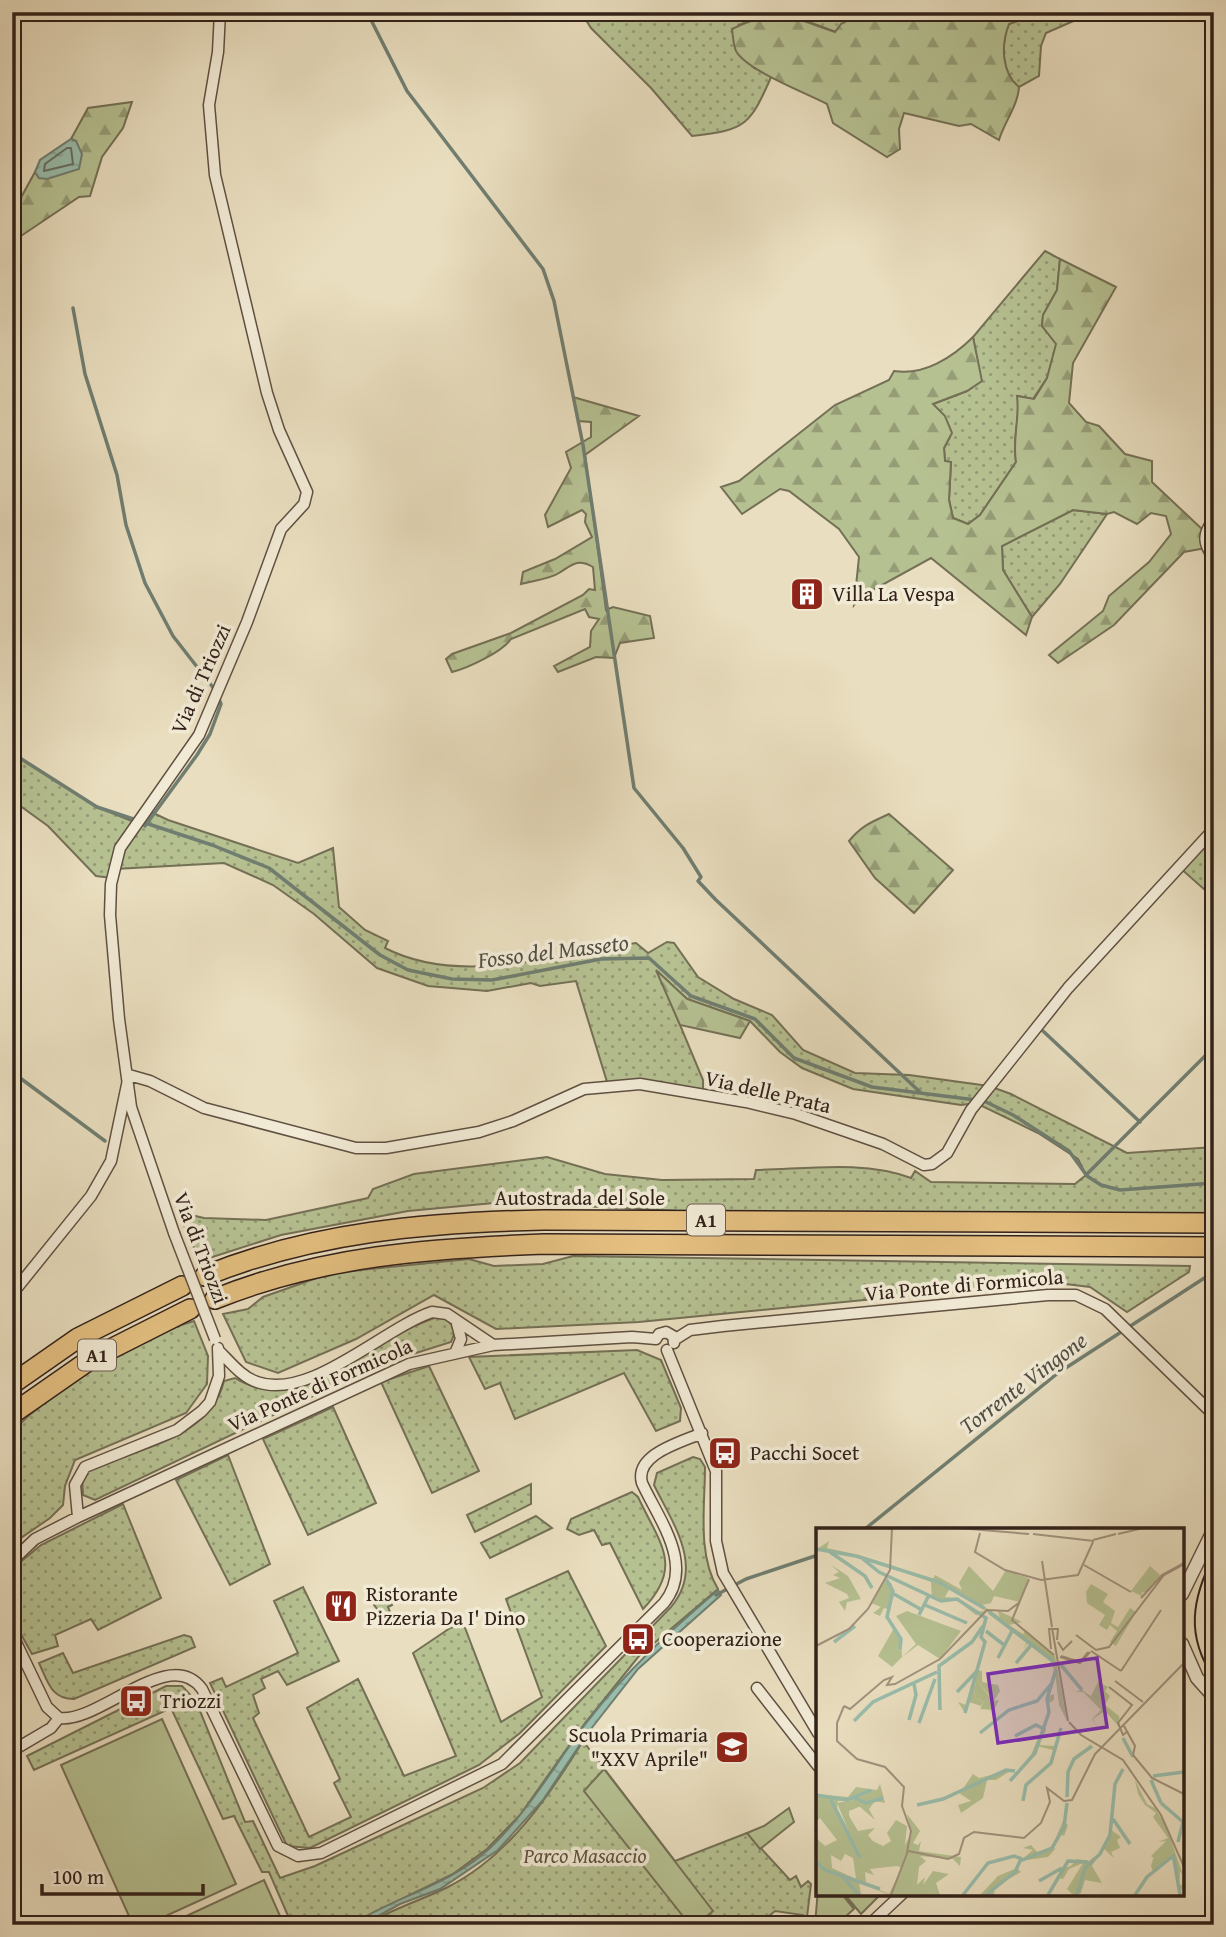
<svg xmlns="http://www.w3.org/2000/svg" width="1226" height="1937" font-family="'Gentium Book Plus',serif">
<defs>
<pattern id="grass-dots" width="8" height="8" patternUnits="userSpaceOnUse" patternTransform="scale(1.75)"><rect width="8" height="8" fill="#b6c192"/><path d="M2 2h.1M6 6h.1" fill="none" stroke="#959c76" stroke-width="1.8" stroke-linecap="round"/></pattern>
<pattern id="forest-firs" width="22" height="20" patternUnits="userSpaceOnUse" patternTransform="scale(1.75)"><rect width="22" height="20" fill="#b6c192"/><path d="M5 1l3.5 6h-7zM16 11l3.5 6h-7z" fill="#959c76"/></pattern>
<pattern id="water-ripples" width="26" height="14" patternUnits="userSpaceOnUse" patternTransform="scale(1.75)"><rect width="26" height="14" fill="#99bdac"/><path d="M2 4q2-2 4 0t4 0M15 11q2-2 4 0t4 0" fill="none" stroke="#84a293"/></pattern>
</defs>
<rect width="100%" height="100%" fill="#e9debf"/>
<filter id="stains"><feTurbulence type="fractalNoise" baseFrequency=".00286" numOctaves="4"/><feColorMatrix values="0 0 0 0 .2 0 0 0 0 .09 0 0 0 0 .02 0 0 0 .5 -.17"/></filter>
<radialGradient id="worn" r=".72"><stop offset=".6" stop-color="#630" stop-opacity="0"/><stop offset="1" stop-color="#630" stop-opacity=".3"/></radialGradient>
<path fill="url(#grass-dots)" stroke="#747056" stroke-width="2" d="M581,12h282l-27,20 -46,-17 -25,-1 -26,11 15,43 18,7c-22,50 -25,55 -80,61l-41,-48 -60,-60z
M1031,12h63l-48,21 -5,13 -2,30 -20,11c-18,-14 -18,-43 -10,-63l20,-7z
M1045,251l15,8 -3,31 -14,25 -1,11 15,18 -10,34 -14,21 -15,-3c2,23 -6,43 -2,66l-36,53 -12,9 -15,-6 -4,-18 2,-38 -6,-1 -1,-13 6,-11 -17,-33 34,-13 14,-10 -8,-44z
M1073,510l34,4 -47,70 -28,33 -29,-47 -1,-24z
M12,753l85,54 35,14 15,-11 21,10 130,43 35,-15 6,59 26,23 23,11 -3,7c76,39 170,6 251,-5l12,10 19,-11 7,1 24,34 36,22 38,16 31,35 52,23 54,2 80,11 22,8 116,59 87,-6v76l-345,-2 -287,-15 -23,-9 -151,14 -127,24 -81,26 -22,-49 26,6 62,2 102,-22 5,-9 41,-15 133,-17 58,17 57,6 92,-1 2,-9c50,-1 108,-10 155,8l4,-7 16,11 144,2 11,-9 -8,-16 -40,-26 -62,-30 -15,2 -108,-16 -51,-21 -22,-16 -30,-31 -63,-22 -29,-27 45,108v14l-95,-9 -32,-104 -36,5 -9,-3 -44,8 -59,-5 -51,-18 -63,-54 -41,-29 -49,-22 -109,6 -3,9 -16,-2 -48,-50 -36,-26z
M1214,829v69l-35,-31z
M573,1256l617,10 -1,6 -62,40 -37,-25 -41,-5 -410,40 -143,7 -62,-34 -78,44 -78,34 -32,-11 -23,-48 25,-5 15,-12 68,-24 138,-14 25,7 49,-2z
M439,1316l7,2 10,12 -5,12 -73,23 -283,135 -12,-5 -1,-17 4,-6c49,-24 123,-31 138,-91l11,-3c21,13 41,14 65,9l114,-61z
M194,1321l14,35 -1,28 -21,29 -111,47 -10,26 -2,19 -13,13 -38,26v-113c46,-44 121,-92 182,-110z
M637,1350l24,10 20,48 -1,13 -24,10 -32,-58 -109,46 -15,-36 -15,6 -16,-32z
M429,1366l50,105 -47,22 -51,-111z
M333,1407l43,96 -68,32 -45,-96z
M228,1455l42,109 -40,21 -54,-105z
M693,1457l7,2 5,8c0,38 -8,88 13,122l-79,67 -54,67 -65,92 -33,34 -34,25 -104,51h-57l-23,-53h-7l-28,-56 -11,3 -52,-111 -137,62 -7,-14 139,-70h16l14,15 49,121 8,-1 27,57 35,-12 168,-78 37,-25 151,-156c34,-40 2,-83 -17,-122l3,-12z
M531,1484v20l-56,28 -8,-17z
M632,1492l6,5c22,47 46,69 5,112l-33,-66 -8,2 -8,-15 -15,5 -12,-6 4,-10z
M123,1504l38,94 -63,32 -7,-11 -36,16 3,11 -26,8 -19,-34 -1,-37 6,-19 23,-19z
M536,1516l16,12 -62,30 -9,-15z
M568,1571l38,75 -86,87 -41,32 -169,83 -23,-2 -77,-163 12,-5 4,9 72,-34 -24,-52 29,-14 36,74 -52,24 -9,-14 -17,8 4,9 -12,7 6,18 -6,5 56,119 42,-20 -17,-34 6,-4 -33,-71 51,-29 46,97 52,-20 -43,-103 49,-33 39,102 41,-25 -36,-98z
M382,1596l2,4 4,-2 4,7 -4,2 2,5 -8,3 -8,-10 1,-5z
M184,1635l7,2 4,10 -121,52c-23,0 -26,-17 -35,-36l24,-10 10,20z
M583,1741l92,120 72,-28 43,47 6,-4 5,11 7,-6 3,3 -5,41h-3v-10l-28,-4 -17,14h-394c29,-16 55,-24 84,-38 60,-30 101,-91 135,-146z"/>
<path fill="url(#forest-firs)" stroke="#747056" stroke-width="2" d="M863,12h168l-2,5 -20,7c-8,20 -8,49 10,63 -1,18 -15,36 -20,53l-28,-16 -12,2 -55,-13 -5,16 1,20 -13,8 -54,-34 -6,-19c-21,-11 -81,-34 -91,-53 -3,-7 -3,-15 -4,-22 52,-24 53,-13 103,3l6,-8z
M132,102l-9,26 -21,29 -12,39 -11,1 -61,41 -6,-24 23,-42 4,6 37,-37 -5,-2 17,-31z
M1060,259l56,28 -43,76 -4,40 17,19 13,4 26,28 27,7v21l52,49 2,17 -22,4 -70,73 -56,38 -9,-8 54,-44 6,-15 40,-34 22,-28 -5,-18 -15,-3 -14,11 -23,-12 -7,2 -34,-4 -71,36 1,24 29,47 -6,18 -95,-77 -71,39 -6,8 5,-48 -20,-28 -50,-38 -9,-2 -38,25 -21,-27 18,-6 96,-76 54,-25 5,-9c30,5 59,-14 79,-34l9,44 -15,10 -34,13 12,12 7,17 -8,15 1,13 6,1 -2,38 4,18 15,6 12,-9 36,-53c-4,-23 4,-43 1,-66l17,3 13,-21 9,-34 -14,-18 1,-11 14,-25z
M573,397l66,19 -54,39 21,155 7,-3 37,9 4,22 -34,5 -6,15 -18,-1 -38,15 -4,-6 36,-19 1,-16 8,-12 -10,-2 -4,-8 -74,30c-9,13 -43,29 -59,33l-6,-13 6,-5 59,-21 72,-38 6,-6 6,1 -2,-23c-16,-9 -21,-2 -34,6 -9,6 -27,8 -38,11l2,-12 32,-13 37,-22 -7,-15 1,-8 -4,-4 -34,17 -3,-12 26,-47 -5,-16 25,-15v-15l-13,-1z
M889,814l64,56 -39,43 -39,-35 -26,-37c13,-16 23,-19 40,-27z
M656,970l31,29 63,22 -10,17 -60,-13z"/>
<path fill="#b6c192" stroke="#747056" stroke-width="2" d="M162,1719l74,165 -90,41h-13l-72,-160z
M604,1769l109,142 -17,14h-6l-106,-134z
M789,1808l5,14 -34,27 -13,-16 17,-7z
M264,1880l20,45h-117z
M818,1889v4h23l13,16 -18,16h-21z
M849,1893h33l-21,21 -15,-18z"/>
<path fill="url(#water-ripples)" stroke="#707e71" stroke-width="2" d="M71,139l5,2 6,13 -3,15 -32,10 -8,-1 -4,-6 5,-12z
M718,1590l3,5 -83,74 -51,65 -44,66 -45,50 -58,39 -40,15 -38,21h-11c45,-29 99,-40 139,-77 39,-37 65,-84 97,-126 40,-52 82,-90 131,-132z"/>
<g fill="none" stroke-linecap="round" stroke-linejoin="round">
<path stroke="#666e62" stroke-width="2" d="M67,148h4l2,16 -29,7 1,-7z"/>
<path stroke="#707e71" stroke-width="3.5" d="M367,12l40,79 136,178 11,32 29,144 51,343 49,60 18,29 -3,4 18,19 205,193
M73,308l12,66 32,101 9,50 19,58 28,53 42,54
M12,753l85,54 115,38 57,23 111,87 28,15 44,9 40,1 109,-21 48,-1 42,38 64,23 39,39 78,29 112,14 29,14 56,36 18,25 14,9 19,5 94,-7
M145,826l52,-71 13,-21 11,-30 -3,-7
M1043,1031l97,91
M12,1072l93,69
M1086,1175l128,-128
M865,1529l193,-156 151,-98
M716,1595l30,-16 72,-24"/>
<g stroke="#605042" stroke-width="13">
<path id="minor" d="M1214,519c-11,14 -12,24 0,39
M174,1233l-43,-126 -12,-88 -9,-104 1,-31 9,-36 79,-113 48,-113 34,-93 23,-25 3,-12 -28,-62 -12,-37 -52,-218 -6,-70 9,-53 2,-40
M12,1294l79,-98 20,-35 18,-86 21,6 54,27 152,40h30l93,-16 34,-11 71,-32 56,-5 106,18 50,12 87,30 41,21 8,-1 15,-11 24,-43 97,-122 146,-159
M456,1320l5,19 -5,12
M656,1339l3,-5 7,-2 7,4 1,7
M674,1340l16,-10 33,-4 325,-31h28l29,14 109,106
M667,1350l49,121v70l7,32 95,160
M220,1352c11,11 22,25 37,30 53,19 125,-53 175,-70l15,2 46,31
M78,1517l-3,-32 10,-18 92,-37 25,-19 8,-9 9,-26 -1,-28
M12,1561l23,-22 43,-22 331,-153 84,-19 139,-8 24,2
M12,1634l35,73 12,11
M757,1688l61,78
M59,1718c40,6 111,-74 143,-29l76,157 20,10 23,-3 181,-89 162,-161c31,-38 -5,-83 -22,-120 -8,-29 40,-41 60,-50
M12,1751l39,-23 8,-10
M869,1925l34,-32"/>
</g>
<g stroke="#605042" stroke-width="15">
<path id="tertiary" d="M1182,1594l32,-65
M1182,1644l15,34 17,19"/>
</g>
<g stroke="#322019" stroke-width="22">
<path id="motorway" d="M205,1276c108,-44 224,-54 339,-56l670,3
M215,1299c106,-43 216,-51 329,-55l670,3
M12,1384l66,-46 104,-52
M12,1414l79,-55 99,-50"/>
</g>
<use href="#minor" stroke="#f1ead5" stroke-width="10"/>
<use href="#tertiary" stroke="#f1ead5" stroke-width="12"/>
<use href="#motorway" stroke="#e4bf80" stroke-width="19"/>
<path stroke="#322019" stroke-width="2" d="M1214,1555c-22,43 -29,81 0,123"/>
<g stroke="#605042" stroke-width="13" stroke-linecap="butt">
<path id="minor-bridge" d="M174,1233l41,106"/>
</g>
<use href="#minor-bridge" stroke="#f1ead5" stroke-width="10"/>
</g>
<defs>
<g id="building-square" transform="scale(1.75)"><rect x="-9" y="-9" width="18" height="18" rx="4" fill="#8f2418" stroke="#f1ead5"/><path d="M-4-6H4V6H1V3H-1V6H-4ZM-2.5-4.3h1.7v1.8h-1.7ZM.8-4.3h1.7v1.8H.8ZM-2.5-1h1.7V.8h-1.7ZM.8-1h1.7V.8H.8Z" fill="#fff"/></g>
<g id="bus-square" transform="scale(1.75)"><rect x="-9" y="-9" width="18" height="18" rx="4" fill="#8f2418" stroke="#f1ead5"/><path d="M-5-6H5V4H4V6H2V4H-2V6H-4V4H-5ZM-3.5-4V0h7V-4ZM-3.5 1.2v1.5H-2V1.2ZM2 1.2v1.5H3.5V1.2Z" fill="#fff"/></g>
<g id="restaurant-square" transform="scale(1.75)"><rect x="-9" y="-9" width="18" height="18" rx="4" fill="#8f2418" stroke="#f1ead5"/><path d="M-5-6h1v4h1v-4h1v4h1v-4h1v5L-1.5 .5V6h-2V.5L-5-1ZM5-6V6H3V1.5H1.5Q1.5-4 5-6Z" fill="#fff"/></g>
<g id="school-square" transform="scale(1.75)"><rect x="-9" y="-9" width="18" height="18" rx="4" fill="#8f2418" stroke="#f1ead5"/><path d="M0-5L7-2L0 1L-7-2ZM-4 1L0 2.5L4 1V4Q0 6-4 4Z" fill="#fff"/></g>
</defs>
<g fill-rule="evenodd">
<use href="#building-square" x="807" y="594"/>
<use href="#bus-square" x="725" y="1453"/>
<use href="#restaurant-square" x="341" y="1606"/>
<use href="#bus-square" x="638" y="1639"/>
<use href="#bus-square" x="136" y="1701"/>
<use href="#school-square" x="732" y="1747"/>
</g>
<g text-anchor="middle" stroke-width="7" stroke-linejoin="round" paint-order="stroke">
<g fill="#f1ead5" stroke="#6b5d51" stroke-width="2">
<rect x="687" y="1204.5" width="38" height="31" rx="5"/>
<rect x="78" y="1339.5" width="38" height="31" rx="5"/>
</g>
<g font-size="19" font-weight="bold" fill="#322019">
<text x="706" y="1227">A1</text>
<text x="97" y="1362">A1</text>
</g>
<g font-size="21" fill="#322019" stroke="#f1ead5" text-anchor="start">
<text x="832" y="601">Villa La Vespa</text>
<text x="750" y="1460">Pacchi Socet</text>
<text x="366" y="1601">Ristorante<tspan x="366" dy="24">Pizzeria Da I' Dino</tspan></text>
<text x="662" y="1646">Cooperazione</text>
<text x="160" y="1708">Triozzi</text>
<text x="708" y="1742" text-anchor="end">Scuola Primaria<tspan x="708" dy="24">"XXV Aprile"</tspan></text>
</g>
<g font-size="21" fill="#322019" stroke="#f1ead5">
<text transform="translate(201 679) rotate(-66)" y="7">Via di Triozzi</text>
<text transform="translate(768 1092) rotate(13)" y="7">Via delle Prata</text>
<text x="580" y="1205">Autostrada del Sole</text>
<text transform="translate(201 1248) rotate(69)" y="7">Via di Triozzi</text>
<text transform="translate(964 1285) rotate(-5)" y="7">Via Ponte di Formicola</text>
<text transform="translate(320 1385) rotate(-24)" y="7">Via Ponte di Formicola</text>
</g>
<g font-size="21" font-style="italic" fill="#5a503d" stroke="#f1ead5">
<text x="585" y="1863">Parco Masaccio</text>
</g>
<g font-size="23" font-style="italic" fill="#514f45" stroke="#f1ead5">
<text transform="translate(553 951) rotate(-7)" y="8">Fosso del Masseto</text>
<text transform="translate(1023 1383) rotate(-37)" y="8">Torrente Vingone</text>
</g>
</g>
<g transform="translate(816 1528)">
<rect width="368" height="368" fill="#e9debf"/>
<path d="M13,13l-2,7 32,7 32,10 23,9 19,5 2,-4 27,15 -3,-7 10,-17 24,25 13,-21 22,8 -8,24 -26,-6 -3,7 -9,2 18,12 -3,-7 25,12 -13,3 14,9 3,-4 29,26 12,65 -8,-16 -4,-33 -2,6 -1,8 -3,10 5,-2v6l-5,3 1,9 -5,11 1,7 -7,15 15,1 3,5 -20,-5 -2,7 -4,2 18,-43 -3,-15 8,-27 -5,-12 -21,-15 -5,6 4,-7 -41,-31 -5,4 -5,-4 1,5 -20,-16 -25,-1 -1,-17 -71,-26 -44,-6zM134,60l21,11 14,12 -11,1 -17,-14 -12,-1zM69,51l7,5 -2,26 -6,-2 -4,8 -7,-3 8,-6 -10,-4zM275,56l17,10 -5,8 12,9 -4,12 7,4 12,-19 6,4 -20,34 -6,-4 7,-11 -7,-6 -3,5 -8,-5 6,-10 -18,-12 -1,-11zM91,83l54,20 -21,28 -22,-14 -16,12 14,-13 -20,-28zM160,151l17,22 6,-1 -5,10 -14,-1 4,-7 -10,-5zM282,154l10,5 -3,4 5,5 -5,9 14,11 1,12 -15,-17 -12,8 4,8 -5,-8 9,-9 -18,-18h-8l7,-2 9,6zM319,252l12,24 8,4 11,18 17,49 -9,-11 -3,-15 -4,6 -9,1 -1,5 -6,-5 15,-15 -8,1 10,-4 -15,-21 3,-4 -11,-8 -7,-11zM36,272l9,6 -12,5v5l9,15 17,-3 -7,7 7,9 -27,-15 -11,-26zM247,293l5,4 -4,11 -4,-2 -7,13 -17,9 20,-8 -8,9 -28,4 13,-11 -10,-2 8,-3 6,7 15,-5z" fill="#b6c192" fill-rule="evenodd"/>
<path d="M14,36l18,12 13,23 -14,3 -2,9 -6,-9 10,-4 -2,-4 -22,-11 15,-5 -7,-3 6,-3zM75,93l10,18 1,18 -10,10 -14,-11 16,-28zM161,142l5,1v11l16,3 2,6 -6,10 -18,-22 -2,18 10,5 -3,4 -12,-4 -4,11 -7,-11 8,3 4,-5zM196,242l-16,10h-9l-4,18 -22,15 -3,-8 13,-4 -12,-8 -20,9 23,-12 11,-16 6,4zM64,256l5,19 -10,-2 -6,8 6,11 -23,-20 -14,1 -1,8 11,20 35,17 8,-5 -4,-8 9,-13 11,6 -2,19 6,-11 -4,-20 13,17 -7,12 5,2 3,-4 -2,10 42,6 -1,9 -7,-7 -33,-3 6,5 -7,6 -2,18 8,-8 -2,8 10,-14 16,3 -13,9 4,12h-51l-30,-13 2,13h-45v-57l9,8 12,-6 -17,-22 -4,4v-28l32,3 8,-10 21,3zM29,326l8,4 3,21 -24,-11 -1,-13 10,6zM81,338l5,2 -13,26 -23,-10 -1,-12 9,3 -4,-6zM296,289l-2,12 11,8 -4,3 3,8 -9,4 3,6 -11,-10 -11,18 10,17 -17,-3 -4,13 -8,2 -6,-6 16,-26 -14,6 -6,10 -4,-1 2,-9 -14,3 24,-6 6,-7 12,2 9,-7 9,-13zM356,321l8,23 -1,13h4l-3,10 -7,-37 -20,13 -2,-5 2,-7zM201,340l4,4 -26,15 -1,8h-14l18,-19z" fill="#b6c192" fill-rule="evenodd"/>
<path d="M334,38l10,9 -11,16 -8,2 3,4 -13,-6z" fill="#b6c192"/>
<path fill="none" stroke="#99bdac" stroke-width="3.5" d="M0,21l40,7 83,26 45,26M14,24l35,24 7,12M47,31l16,13 62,29 16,-2 29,19 -5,19 4,5 -20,71M70,51l7,12 -6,26 14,22 -1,10M78,66l28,16M109,77l42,18M173,84l64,49M103,87l10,-20M170,103l18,14M18,114l21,-16M182,130l14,-27M200,135l16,-19M245,137l21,25M141,164l20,-21M124,182l-1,-44 33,-24 11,-16M93,192l7,-25 -2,-11M38,193l19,-19 64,-30M103,195l16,-44M164,205l29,-23 28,-9 15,-18M199,208l21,-11 6,3M307,210l10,19M337,248l31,-4M335,252l10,23M194,253l25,-28 14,-41 -2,-13 9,-29M0,267l31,5 24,-10M37,269l13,6 17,-5M251,269l1,-25 6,-13 18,-13M15,272l29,58M207,273l3,-16 25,-22 10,-35M345,275l22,19 -5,20M101,277l26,-6 63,-29 9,1M297,291l17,25M357,326l7,41M0,334l9,8 55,19M26,348l17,19M223,353l23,-13M147,367l25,-32 26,-7 8,3M170,367l29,-23 5,-11 32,-13 12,-21 3,-24M232,367l20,-34 20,1M261,367l8,-27 15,-14 10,-19 5,-51 8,-15M319,367l12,-18 26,-21"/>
<path fill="none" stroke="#a0927d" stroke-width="2" d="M142,0l71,6M164,5l-5,19 30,18 36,10 37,-5 15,-33M217,6l61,7M302,6l25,-6M277,12l23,-6M226,33l10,66M268,37l47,27M213,51l-17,41 42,35M325,70l21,-23 22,-12M236,100l16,93M260,107l20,15 13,-3 55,-72 20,-11M242,114l5,8 9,-9M0,118l33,-17 19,-20 22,-39 2,-42M235,121l-2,-20h9l-1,11M275,123l30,20M245,128l19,6 8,-10M244,129l20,6 10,-11M305,143l40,-61M299,153l28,21M293,159l23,18 -14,18 5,12 5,-4M28,178l6,3 34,-29 8,-3 -5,8 8,-1 45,-25 47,-49 21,1 12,-9M28,178l-7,17v18l20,18 28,8 19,20 -2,19 9,25 -4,21M253,194l12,13 42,25 38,55 23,52M308,198l11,20 -2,9M317,227l19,23 32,16M75,367l17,-44 40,8 11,-5 5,-16 10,-6 50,6 17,-15 9,-21 -3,-14 17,13 8,-1 23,-46 89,-91"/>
<path fill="#7b2cbf" fill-opacity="0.15" stroke="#7b2cbf" stroke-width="3.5" d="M281,130l10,69 -109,16 -10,-69z"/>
<rect width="368" height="368" fill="none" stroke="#322019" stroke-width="3.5"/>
</g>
<rect width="1226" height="1937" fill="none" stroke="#e9debf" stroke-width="42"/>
<rect x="14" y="14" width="1198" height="1909" fill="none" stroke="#322019" stroke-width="3.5"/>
<rect x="21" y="21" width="1184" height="1895" fill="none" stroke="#322019" stroke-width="2"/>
<path d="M42 1884v10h161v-10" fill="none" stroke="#322019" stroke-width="3.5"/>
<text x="52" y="1884" font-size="21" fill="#322019" stroke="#f1ead5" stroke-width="5" paint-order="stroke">100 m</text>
<rect width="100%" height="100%" filter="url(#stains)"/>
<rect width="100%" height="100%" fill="url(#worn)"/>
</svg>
